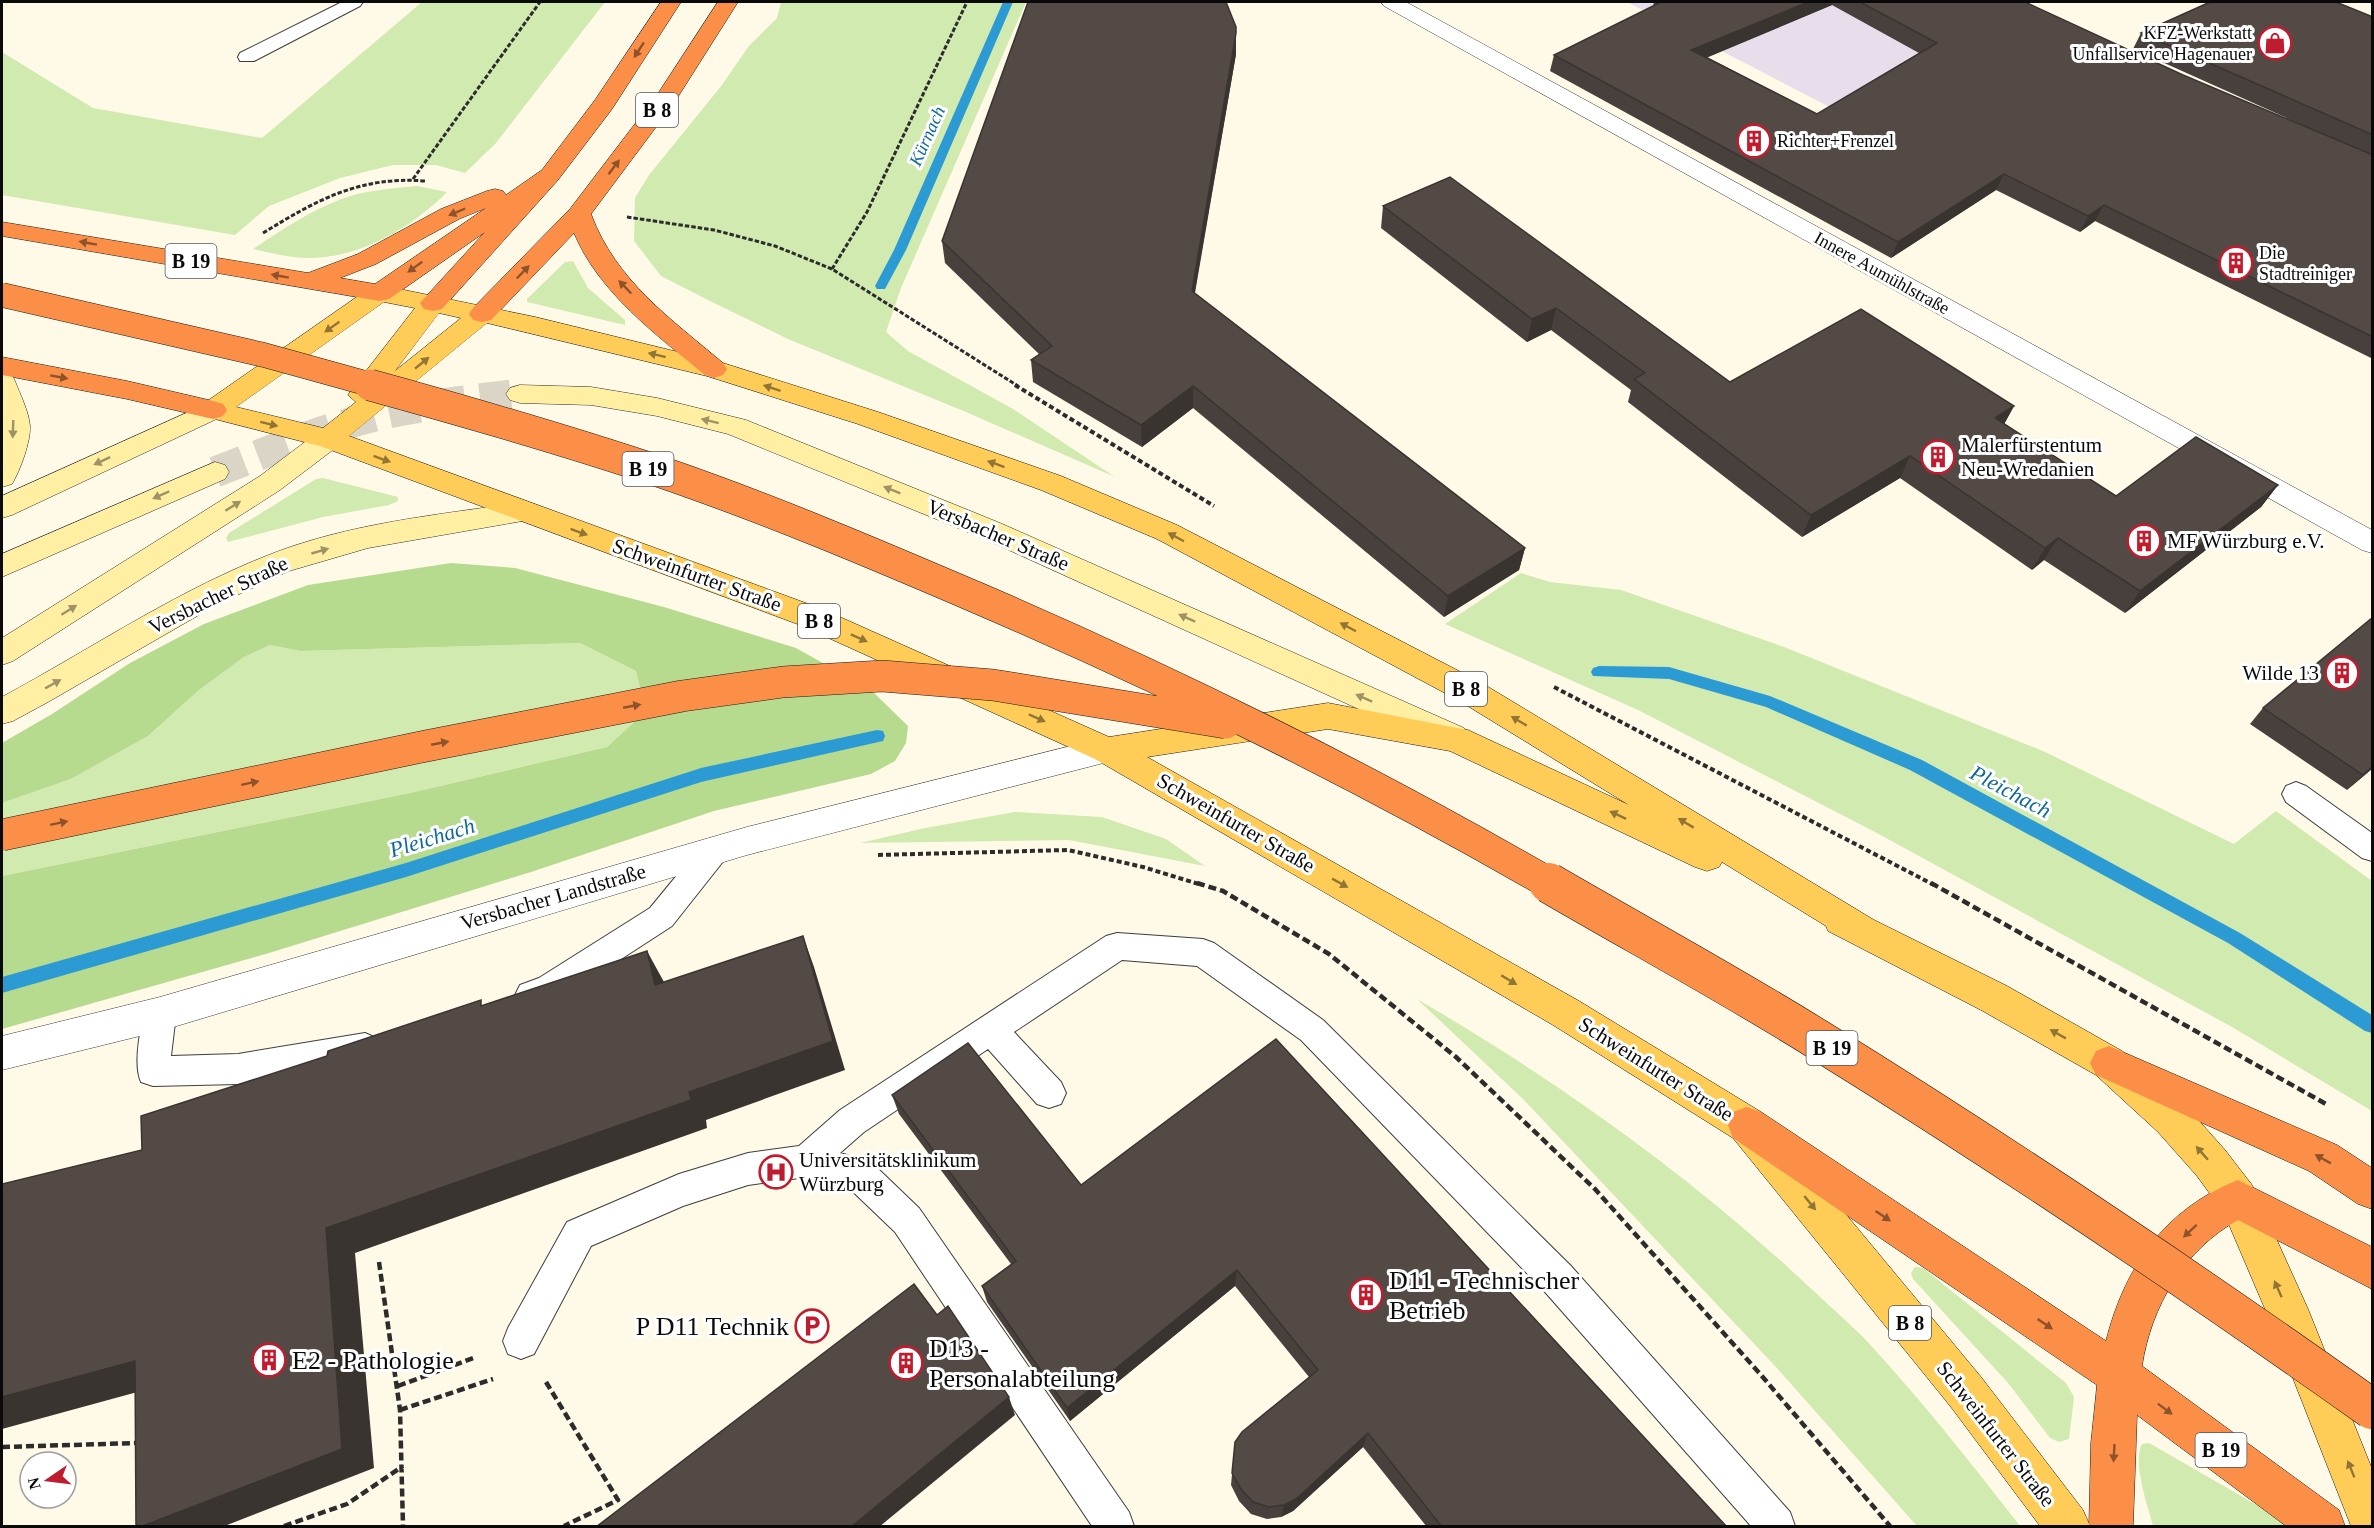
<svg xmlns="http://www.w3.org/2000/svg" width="2374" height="1528" font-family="Georgia,serif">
<rect width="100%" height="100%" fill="#fff9e7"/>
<path fill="#e8ddea" d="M1627,2h356l59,27 -201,84z"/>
<path fill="#d1eaaf" d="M422,2h183l-109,141 -31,30 -29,-8h-43l-53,13 -71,28 -34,29 -233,-40v-143l91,56 169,30z
M781,2h245l-125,286 -15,44 22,19 105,58 102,68 -149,-65 -178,-73 -76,-37 -51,-26 -27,-35 1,-43 14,-23 73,-90 26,-38 29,-29z
M417,186l30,6c-36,36 -86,66 -139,66 -19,0 -37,-5 -55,-9 27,-18 55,-37 86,-49 24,-10 51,-11 78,-14z
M573,261l15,27 37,32v5l-98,-23v-3l38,-37z
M323,478l75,19v4l-9,4 -66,12 -95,25 -2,-4 3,-5 87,-54z
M1521,573l29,9 71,8 163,57 259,104 191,93 42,-33 96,70v230l-140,-84 -357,-195 -237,-122 -193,-86z
M580,643l56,28 10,40 -39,36 -197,46 -408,83v-73l69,-24 77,-43 51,-46 45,-33 26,-12 30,6z
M1015,812l87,5 64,22 39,27 -136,-26 -209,3 65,-15z
M1417,999c139,81 273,176 390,286 19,18 39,35 57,53 55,59 107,125 156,188h-103l-141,-159 -253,-268z
M1915,1267l8,1 143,115 8,14 -5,42 -10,3 -9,-4 -42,-55 -95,-104 -2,-6z
M2149,1443l144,83h-140c-5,-20 -21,-63 -11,-82z"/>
<path fill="#b6db8e" d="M451,563l64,5 149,39 132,41 75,42 37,36 -2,17 -11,18 -24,13 -157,37 -183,61 -262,81 -267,76v-153l408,-83 197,-46 39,-36 -10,-40 -56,-28 -280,8 -30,-6 -26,12 -45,33 -51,46 -77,43 -69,24v-60l50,-29 78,-51 74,-39 104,-39z"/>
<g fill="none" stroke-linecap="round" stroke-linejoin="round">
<path fill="#2d9bd3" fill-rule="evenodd" d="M1003,2h10l-107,248 -21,39h-8l-2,-3 19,-36z
M1599,666l70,1 101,29 152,64 318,173 132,82v18l-7,-2 -137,-88 -318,-173 -144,-63 -97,-28 -76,-3 -2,-4 2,-4z
M877,730l6,1 2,5 -2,5 -182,41 -295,95 -404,116v-16l404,-114 295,-95z"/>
<path stroke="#dad5c6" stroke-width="31" stroke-dasharray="31 15" stroke-linecap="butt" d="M215,472c55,-21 111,-45 169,-58 45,-10 91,-14 136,-20"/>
<g stroke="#3d3d3d" stroke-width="2">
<path id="lane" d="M342,2h21l-3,4 -106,55h-14l-2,-4 2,-4z
M2296,782l10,4 66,47v28l-10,-3 -76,-56 -4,-8 4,-8z
M715,838l10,3 5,9 -5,9 -53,67 -111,72 -30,11 -11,-4 -5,-10 5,-10 19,-7 111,-70 55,-67z
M1117,933l86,6 11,4 109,77 248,246 219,246 5,14h-44l-206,-234 -244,-252 -104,-74 -75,-6 -108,72 47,50 5,11 -5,11 -12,4 -12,-4 -49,-55 -124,83 -24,21 31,9 48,46 210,304 5,14h-42l-197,-294 -46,-44 -42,-11 -59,8 -65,21 -92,40 -57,108 -13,5 -13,-5 -5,-13 5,-13 59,-106 112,-48 69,-21 51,-7 41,-36 266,-174z
M160,1000l11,4 5,10 -5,42 67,-2 127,-21 11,5 5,10 -5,10 -11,5 -127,21 -85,2 -12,-4c-8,-18 -1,-60 8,-78z"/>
</g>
<g stroke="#3d3d3d" stroke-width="1">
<path id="street" d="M1381,2h25l966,528v23l-10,-3 -978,-544z
M1107,737l12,4 4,9 -4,9 -372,96 -587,176 -158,39v-34l158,-39 587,-170z"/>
</g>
<g stroke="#2c2c2c" stroke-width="1">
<path id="secondary" d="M2,372l10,3 3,6c5,13 14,31 15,45 1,15 -10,45 -18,58l-10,3z
M520,385l71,2 66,11 89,22 254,103 464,205 4,9 -4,9 -12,4 -12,-4 -460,-209 -252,-103 -71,-18 -66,-11 -71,-2 -10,-3 -4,-6 4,-6z
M213,401l10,3 4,6 -4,6 -211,99 -10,3v-22z
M328,430l10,2 4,7 -4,7 -58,44 -267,171 -11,4v-27l258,-162 58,-44z
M215,462l10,3 4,7 -4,7 -223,98v-23z
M524,502l10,3 5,7 -5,7 -166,29 -79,23 -71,33 -170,98 -35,19 -11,3v-27c87,-47 171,-104 264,-141 82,-33 172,-41 258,-54z"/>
</g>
<g stroke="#1b1b1b" stroke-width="1">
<path id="primary" d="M380,285l155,32 188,46 155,49 183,64 116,49 303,157 394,238 133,66 115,65 64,55 39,44 27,35 56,124 64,160v57h-21l-77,-196 -50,-117 -27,-37 -39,-44 -62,-57 -115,-65 -153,-79 -2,-5 -104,-64 -3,5 -12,4 -12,-4 -245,-116 -122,-22 -181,28 432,244 182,111 220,265 102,133 7,16h-50l-89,-119 -218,-269 -180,-113 -458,-266 -295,-134 -480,-179 -117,-30 -4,-6 4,-6 168,-117zM384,302l31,6 -63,81 -4,6 8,7 -33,26 -87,-21zM439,313l22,5 -66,53zM487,323l220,53 151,48 183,66 116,49 301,161 171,105 -161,-75 -140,-27 -219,34 -287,-128 -473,-173z"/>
</g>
<g stroke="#1b1b1b" stroke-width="1">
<path id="highway" d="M661,2h20l-69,107 -54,71 -116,129 -9,2 -9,-2 -4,-6 65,-71 -96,67 -9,2 -378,-65v-14l306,51 50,-19 83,-45 46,-18 8,-2 8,2 3,4 36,-25 53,-70zM486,208l-111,76 -35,-6 36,-14 83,-45z
M718,2h20l-64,101 -83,111c25,67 80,105 132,149l4,6 -4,6 -9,3 -9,-3c-48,-40 -106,-82 -131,-142l-83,87 -9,2 -9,-2 -4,-6 4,-6 97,-99 87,-114z
M2,357l125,24 86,20 10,3 4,6 -4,6 -10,3 -86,-20 -125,-24z
M2109,1046l228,99 35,23v41l-14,-5 -49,-33 -213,-96 -6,-12 6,-12z
M1747,1107l14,5 345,229c19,-75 59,-132 132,-161l134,67v42l-134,-69c-53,29 -87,86 -96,146l197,144 6,16h-59l-149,-111 -4,111h-44l2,-83 6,-58 -364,-247 -5,-13 5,-13z"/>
</g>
<path stroke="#2c2c2c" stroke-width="3" stroke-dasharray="4.5 2" stroke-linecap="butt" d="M413,179l127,-177
M627,217l87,13 61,16 57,23 186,117
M263,233c54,-33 96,-57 162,-52
M832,269l35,-57 100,-210"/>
<path stroke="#2c2c2c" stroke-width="4" stroke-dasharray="5 3" stroke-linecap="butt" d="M1015,385l199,121
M1554,687l380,198
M878,855l190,-5 75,17 59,18"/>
<path stroke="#2c2c2c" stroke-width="4.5" stroke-dasharray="8 4" stroke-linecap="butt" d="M1197,883l26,8 106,63 127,103 139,132 166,186 129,151
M1931,883l395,221
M379,1262l21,148 3,116
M546,1382l72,118 -54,26
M398,1386l78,-29
M400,1410l93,-31
M2,1447l136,-4
M284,1526l63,-22 56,-38"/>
<use href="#lane" fill="#fff" fill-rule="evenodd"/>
<use href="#street" fill="#fff" fill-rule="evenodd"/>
<use href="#secondary" fill="#ffefa2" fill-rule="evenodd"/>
<use href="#primary" fill="#ffcc57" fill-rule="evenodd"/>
<use href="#highway" fill="#fc8f48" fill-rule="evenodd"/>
<g stroke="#1b1b1b" stroke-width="25" stroke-linecap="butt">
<path id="highway-bridge-far2" d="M2,295l262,60 112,31"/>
</g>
<g stroke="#1b1b1b" stroke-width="32" stroke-linecap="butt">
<path id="highway-bridge-far1" d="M370,385c98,27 195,55 291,87 108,37 214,82 319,127 195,84 387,179 572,286
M2,835l424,-89 256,-50 101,-14 99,-6 111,9 233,38"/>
</g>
<g stroke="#1b1b1b" stroke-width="41" stroke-linecap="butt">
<path id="highway-bridge" d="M1549,883c89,52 180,101 268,156 189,117 373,241 555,370"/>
</g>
<use href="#highway-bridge-far2" stroke="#fc8f48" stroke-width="24"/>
<use href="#highway-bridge-far1" stroke="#fc8f48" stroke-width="31"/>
<use href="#highway-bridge" stroke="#fc8f48" stroke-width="40"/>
</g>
<path fill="#47403c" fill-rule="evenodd" d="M1654,2h371l158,73 146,62 -196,-88 8,-16 232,-16v342l-278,-138 -15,11 -84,-42 -105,68 -341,-187 4,-16 99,-49zM1832,5l87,48 -102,61 -110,-57z
M1236,54l-41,239 330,255 -6,22 -75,47 -251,-209 -51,39 -109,-65 -2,-22 8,-6 -94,-91 -3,-22z
M1383,206l347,176 284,24 -10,18 112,72 162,-11 -17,22 -136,106 -81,-53 -12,10 -132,-92 -98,59 -174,-135 3,-12 -80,-60 -24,12 -146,-114z
M2263,708l110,60 -26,22 -97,-66z
M892,1095l189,90 646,342h-300l-64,-80 -70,64 -12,6 -14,2 -16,-5 -12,-13 -8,-16 4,-43 74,-65 -74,-91 -165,135 -83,-119 -5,-16 29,-22 -112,-150z"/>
<path fill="#3a3431" d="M1808,2h25l-1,3 -145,61 4,-16z
M1236,33v21l-45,259 1,-22z
M2004,174l-8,16 -105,68 7,-16z
M2104,205l-9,16 -15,11 8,-16z
M1556,308l-5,22 -24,12 5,-23z
M1193,386v22l-51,39 -1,-22z
M2014,406l-12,22 -7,-10z
M1910,456l-10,22 -98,59 9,-22z
M2278,485l-17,22 -136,106 15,-22z
M2058,538l-14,22 -12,10 13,-22z
M1525,548l-6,22 -75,47 4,-21z
M2373,766v2l-26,22 16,-15z
M803,936l11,31 31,103 -139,50 1,8 -352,125 19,215 -152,59h-82l186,-299z
M647,951l17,31 -9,3z
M1237,1270l-2,16 -165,135 -3,-13z
M135,1361l39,21 -172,47v-32z
M1009,1397l6,18 -136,112h-28z
M1368,1433l-5,14 -70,64 -12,6 3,-12z"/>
<path fill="#534a46" stroke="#3a3431" stroke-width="1.5" d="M1028,2h198l10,25v6l-44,258 333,257 -77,48 -255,-210 -52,39 -110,-65 21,-14 -110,-105z
M1661,2h147l-117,48 126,64 120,-71 -77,-41h165l158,73 190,80v182l-269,-132 -16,11 -84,-42 -106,68 -344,-187z
M2210,2h126l37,15v118l-232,-102z
M1450,177l280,205 131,-73 153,97 -19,12 121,78 80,-59 82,48 -138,106 -82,-53 -13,10 -135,-92 -99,59 -177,-136 11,-6 -89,-65 -24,11 -149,-113z
M2373,617v149l-10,9 -100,-67z
M803,936l30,105 -144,51 2,8 -365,128 16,221 -202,78h-4l-1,-166 -133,36v-213l140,-34 -1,-34 186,-60 1,-5 153,-51v6l166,-55 8,34z
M1276,1039l451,488h-285l-74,-94 -72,66 -12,6 -15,2 -16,-5 -12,-13 -9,-16 3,-31 7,-10 76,-62 -81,-100 -170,138 -85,-122 34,-25 -124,-166 76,-52 113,142z
M914,1284l23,31 11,-9 61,91 -158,130h-255z"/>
<defs><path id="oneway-solid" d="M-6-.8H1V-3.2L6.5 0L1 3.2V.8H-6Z" transform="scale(1.5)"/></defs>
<g fill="#8f532c">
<use href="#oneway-solid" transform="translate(639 50) rotate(123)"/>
<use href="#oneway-solid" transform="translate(614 167) rotate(-53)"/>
<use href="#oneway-solid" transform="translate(457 212) rotate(157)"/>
<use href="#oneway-solid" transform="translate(88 243) rotate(-170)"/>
<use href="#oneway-solid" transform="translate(415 267) rotate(144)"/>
<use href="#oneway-solid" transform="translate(523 272) rotate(-46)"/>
<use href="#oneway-solid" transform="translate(280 276) rotate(-170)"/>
<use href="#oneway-solid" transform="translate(625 287) rotate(-134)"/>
<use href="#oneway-solid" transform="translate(59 377) rotate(10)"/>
<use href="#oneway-solid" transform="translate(632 706) rotate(-11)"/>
<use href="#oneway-solid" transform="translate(440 743) rotate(-11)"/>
<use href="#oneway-solid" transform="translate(250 783) rotate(-12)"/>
<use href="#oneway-solid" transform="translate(59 823) rotate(-12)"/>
<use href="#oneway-solid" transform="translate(2323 1159) rotate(-151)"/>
<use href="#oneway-solid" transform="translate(1883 1216) rotate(34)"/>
<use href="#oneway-solid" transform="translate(2190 1231) rotate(137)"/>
<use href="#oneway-solid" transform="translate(2045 1324) rotate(34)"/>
<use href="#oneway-solid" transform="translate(2165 1409) rotate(37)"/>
<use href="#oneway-solid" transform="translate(2114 1453) rotate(93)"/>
</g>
<g fill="#917534">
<use href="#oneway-solid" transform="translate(332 327) rotate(145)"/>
<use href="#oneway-solid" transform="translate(657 355) rotate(-166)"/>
<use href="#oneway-solid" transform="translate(422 363) rotate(-39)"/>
<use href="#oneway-solid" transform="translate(772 388) rotate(-162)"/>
<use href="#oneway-solid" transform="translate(269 424) rotate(14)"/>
<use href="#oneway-solid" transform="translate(382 459) rotate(20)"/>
<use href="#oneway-solid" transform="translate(996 464) rotate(-160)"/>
<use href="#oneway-solid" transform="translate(579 532) rotate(20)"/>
<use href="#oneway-solid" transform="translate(1176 537) rotate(-152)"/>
<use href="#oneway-solid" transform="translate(1348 627) rotate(-152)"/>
<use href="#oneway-solid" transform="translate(859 638) rotate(24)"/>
<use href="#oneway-solid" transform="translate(1037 718) rotate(24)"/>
<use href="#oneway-solid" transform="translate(1519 721) rotate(-149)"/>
<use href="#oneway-solid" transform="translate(1618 815) rotate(-155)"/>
<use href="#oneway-solid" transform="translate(1686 823) rotate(-149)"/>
<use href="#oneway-solid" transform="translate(1340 883) rotate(29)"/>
<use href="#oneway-solid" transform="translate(1509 980) rotate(31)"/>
<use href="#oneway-solid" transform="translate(2058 1034) rotate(-151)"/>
<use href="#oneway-solid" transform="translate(2202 1153) rotate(-131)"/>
<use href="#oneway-solid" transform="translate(1810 1203) rotate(51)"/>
<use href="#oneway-solid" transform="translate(2278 1289) rotate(-114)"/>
<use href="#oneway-solid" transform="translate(2351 1469) rotate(-112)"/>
</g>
<g fill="#9d9365">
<use href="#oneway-solid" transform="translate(710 421) rotate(-166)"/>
<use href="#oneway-solid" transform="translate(13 429) rotate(92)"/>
<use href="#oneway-solid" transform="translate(102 461) rotate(155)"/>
<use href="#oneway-solid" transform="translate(892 490) rotate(-158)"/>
<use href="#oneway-solid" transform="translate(161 495) rotate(156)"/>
<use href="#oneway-solid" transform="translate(233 506) rotate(-32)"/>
<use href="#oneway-solid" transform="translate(320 551) rotate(-16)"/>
<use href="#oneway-solid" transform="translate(69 610) rotate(-32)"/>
<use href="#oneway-solid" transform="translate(1187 618) rotate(-156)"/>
<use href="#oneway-solid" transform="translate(53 684) rotate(-29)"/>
<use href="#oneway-solid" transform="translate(1364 698) rotate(-156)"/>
</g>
<defs>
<g id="shop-ring" transform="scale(1.725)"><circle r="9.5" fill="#fff" stroke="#bf1d2f" stroke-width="1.5"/><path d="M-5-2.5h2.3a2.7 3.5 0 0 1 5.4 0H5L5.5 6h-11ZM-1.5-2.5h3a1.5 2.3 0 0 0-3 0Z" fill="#bf1d2f"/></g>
<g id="building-ring" transform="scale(1.725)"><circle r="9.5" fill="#fff" stroke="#bf1d2f" stroke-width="1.5"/><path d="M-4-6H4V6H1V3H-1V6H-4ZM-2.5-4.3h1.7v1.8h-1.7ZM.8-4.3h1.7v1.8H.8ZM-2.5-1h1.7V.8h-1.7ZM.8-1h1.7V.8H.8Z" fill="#bf1d2f"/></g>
<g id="hospital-ring" transform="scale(1.725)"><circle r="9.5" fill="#fff" stroke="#bf1d2f" stroke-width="1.5"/><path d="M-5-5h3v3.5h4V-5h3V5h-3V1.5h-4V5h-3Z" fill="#bf1d2f"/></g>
<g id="parking-ring" transform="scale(1.725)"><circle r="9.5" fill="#fff" stroke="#bf1d2f" stroke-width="1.5"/><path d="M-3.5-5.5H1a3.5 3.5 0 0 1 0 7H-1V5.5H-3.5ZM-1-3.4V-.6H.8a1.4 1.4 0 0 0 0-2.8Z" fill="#bf1d2f"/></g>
</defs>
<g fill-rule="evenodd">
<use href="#shop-ring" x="2275" y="43"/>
<use href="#building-ring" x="1754" y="141"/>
<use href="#building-ring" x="2236" y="263"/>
<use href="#building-ring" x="1938" y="457"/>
<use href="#building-ring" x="2144" y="541"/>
<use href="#building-ring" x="2342" y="673"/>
<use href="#hospital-ring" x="776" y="1172"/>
<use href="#building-ring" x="1366" y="1295"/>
<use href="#parking-ring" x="812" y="1326"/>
<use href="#building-ring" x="269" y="1360"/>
<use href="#building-ring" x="906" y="1363"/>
</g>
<g text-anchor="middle" stroke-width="6" stroke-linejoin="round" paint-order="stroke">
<g font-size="18" fill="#0a0a0a" stroke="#fff" text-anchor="start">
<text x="2252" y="39" text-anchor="end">KFZ-Werkstatt<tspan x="2252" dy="21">Unfallservice Hagenauer</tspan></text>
<text x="1777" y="147">Richter+Frenzel</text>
<text x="2259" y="259">Die<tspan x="2259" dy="21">Stadtreiniger</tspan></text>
</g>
<g font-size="18" font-style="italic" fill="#0f699f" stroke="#fff">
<text transform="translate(927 136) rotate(-66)" y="6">Kürnach</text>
</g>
<g font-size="18" fill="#0a0a0a" stroke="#fff">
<text transform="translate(1882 273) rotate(29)" y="6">Innere Aumühlstraße</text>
</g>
<g fill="#fff" stroke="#545454" stroke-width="1.5">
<rect x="636" y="93" width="42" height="34" rx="4.5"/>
<rect x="165.5" y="244" width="51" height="34" rx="4.5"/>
<rect x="622.5" y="452" width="51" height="34" rx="4.5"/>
<rect x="798" y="604" width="42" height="34" rx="4.5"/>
<rect x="1445" y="672" width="42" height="34" rx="4.5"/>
<rect x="1806.5" y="1031" width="51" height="34" rx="4.5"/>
<rect x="1889" y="1306" width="42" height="34" rx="4.5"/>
<rect x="2195.5" y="1433" width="51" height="34" rx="4.5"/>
</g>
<g font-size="20" font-weight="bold" fill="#0a0a0a">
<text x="657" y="117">B 8</text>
<text x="191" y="268">B 19</text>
<text x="648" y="476">B 19</text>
<text x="819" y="628">B 8</text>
<text x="1466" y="696">B 8</text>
<text x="1832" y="1055">B 19</text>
<text x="1910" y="1330">B 8</text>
<text x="2221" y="1457">B 19</text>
</g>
<g font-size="21" fill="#0a0a0a" stroke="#fff" text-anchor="start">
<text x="1961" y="452">Malerfürstentum<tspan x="1961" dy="24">Neu-Wredanien</tspan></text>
<text x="2167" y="548">MF Würzburg e.V.</text>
<text x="2319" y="680" text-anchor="end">Wilde 13</text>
<text x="799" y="1167">Universitätsklinikum<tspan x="799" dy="24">Würzburg</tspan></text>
</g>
<g font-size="21" fill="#0a0a0a" stroke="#fff">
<text transform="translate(998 535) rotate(23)" y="7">Versbacher Straße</text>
<text transform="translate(697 575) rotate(20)" y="7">Schweinfurter Straße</text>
<text transform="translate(218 595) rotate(-26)" y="7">Versbacher Straße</text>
<text transform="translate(1236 823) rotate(30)" y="7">Schweinfurter Straße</text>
<text transform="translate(553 897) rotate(-16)" y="7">Versbacher Landstraße</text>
<text transform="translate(1656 1069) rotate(32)" y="7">Schweinfurter Straße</text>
<text transform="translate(1996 1434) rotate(52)" y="7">Schweinfurter Straße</text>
</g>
<g font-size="22" font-style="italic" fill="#0f699f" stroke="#fff">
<text transform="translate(2011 791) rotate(28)" y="8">Pleichach</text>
<text transform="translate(432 837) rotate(-17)" y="8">Pleichach</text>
</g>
<g font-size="26" fill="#0a0a0a" stroke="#fff" text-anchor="start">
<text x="1389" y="1289">D11 - Technischer<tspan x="1389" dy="30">Betrieb</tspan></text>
<text x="789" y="1335" text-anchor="end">P D11 Technik</text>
<text x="929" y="1357">D13 -<tspan x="929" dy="30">Personalabteilung</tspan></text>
<text x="292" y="1369">E2 - Pathologie</text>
</g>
</g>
<rect width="2374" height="1528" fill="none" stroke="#0a0a0a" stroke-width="6"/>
<g transform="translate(48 1480) rotate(256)"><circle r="28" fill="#ffffff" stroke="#9d9d9d" stroke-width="1.5"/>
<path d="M0-4.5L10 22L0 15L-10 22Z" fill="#bf1d2f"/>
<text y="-9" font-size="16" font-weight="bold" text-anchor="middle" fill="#0a0a0a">N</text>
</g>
</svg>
